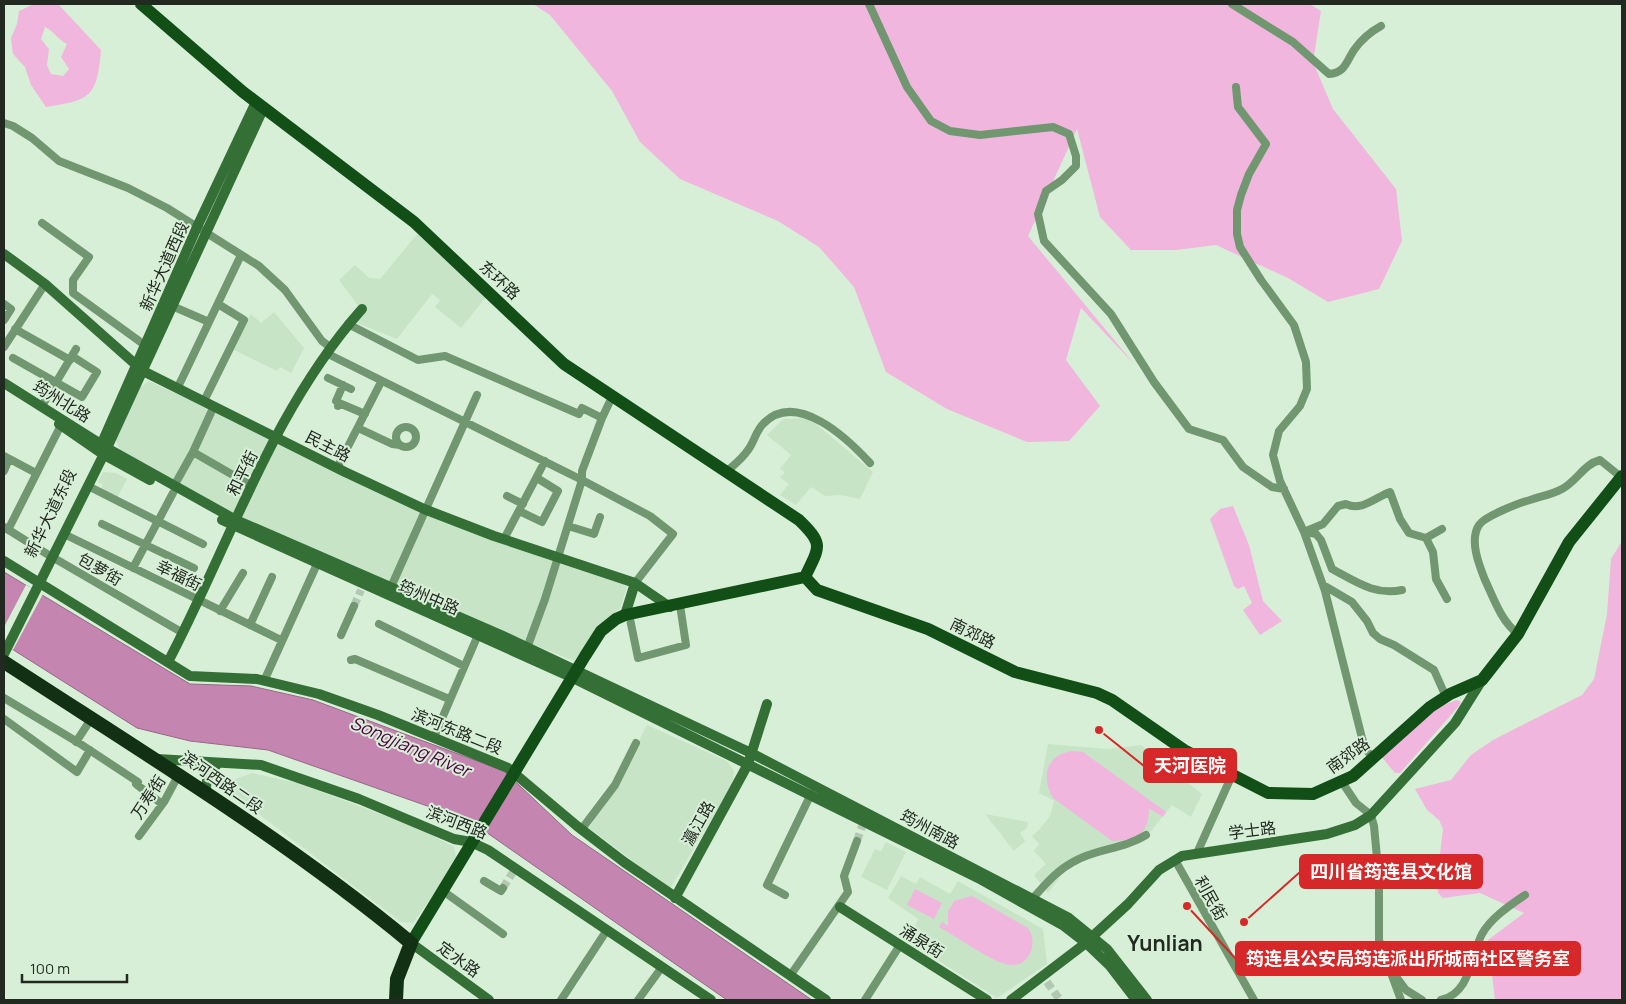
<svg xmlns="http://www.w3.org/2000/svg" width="1626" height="1004" font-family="Manrope,'Noto Sans SC',sans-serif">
<rect width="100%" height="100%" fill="#d8efd7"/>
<path fill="#c7e4c7" d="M418,233l69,63 -26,32 -26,-21 5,-7 -8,-6 -35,45 -50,-20 12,-12 -20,-27 16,-15 14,13 11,1z
M274,312l30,36 -13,25 -11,-6 -3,4 -43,-21 10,-25 7,-11 10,9z
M149,381l348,161 124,42 6,3 -7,22 -19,14 -27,38 -126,-51 -203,-89 -123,-67 -7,-15 23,-50z
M809,418l64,54 -13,27 -20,-4 -15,1 -14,-9 -15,18 -16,-10 9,-11 -9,-7 5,-5 -5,-3 11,-14 -24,-20 16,-16z
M103,472l13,1 11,6 -10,19 -16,-9 2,-4 -5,-3z
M647,725l80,36 7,10 -1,9 -14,26 -49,83 -81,-61 32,-52z
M1048,744l60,5 33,-4 61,49 -11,23 -19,-12 -29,36 -57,18 -21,11 -17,23 -14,-18 12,-11 -12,-13 5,-7 -7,-8 7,-6 11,-14 4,-15 -15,-8z
M252,773l45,10 121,45 36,19 2,10 -20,34 -23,32 -12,-1 -170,-129 -1,-7 5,-7z
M985,814l43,8 -1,6 -7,5 5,8 -11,10z
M886,842l20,10 -19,38 -26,-13 14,-28 6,2z
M901,876l15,8 4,-7 30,17 8,-13 85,48 4,35 -50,34 -89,-57 10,-22 -30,-21z"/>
<path fill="#f0b6dd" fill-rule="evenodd" d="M34,4h24l43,46c-4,47 -10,50 -55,57l-15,-22 -6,-18 -12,-13 -2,-16 6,-14 2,-13zM45,27c9,4 12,12 22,17l-6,13 8,12 -6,7 -12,-2 -4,-9 2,-16 -8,-10z
M533,4h777l11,7 -8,51 20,47 63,80 6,52 -23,48 -51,13 -40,-24 -72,-33 -40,5h-45l-31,-33 -23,-88 -49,107 107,129 -54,-57 -15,52 34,46 -31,35 -42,1 -80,-33 -61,-37 -32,-85 -35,-40 -41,-26 -98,-42 -40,-37 -28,-51 -62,-76z
M1233,506l16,39 14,56 19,20 -22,14 -17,-25 9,-7 -8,-17 -6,3 -4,-3 -24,-67 10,-10z
M1622,541v459h-127l-7,-60 36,-27 -44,-20 -37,5 -5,-5 -1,-14 6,-50 -4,-9 -12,-10 -12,-21 36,-9 20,-25 22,-15 89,-45 12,-16 13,-65 4,-55z
M1457,700l4,2 -3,5 -58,66h-5l-15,-18 56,-48z
M1074,751l9,1 83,60 -3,5 -14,-9c0,27 -13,32 -37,33l-59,-43c-13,-22 -6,-45 21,-47z
M915,889l27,14 -8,16 -27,-14z
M972,896l56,32c10,13 3,38 -17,37 -17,-1 -55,-29 -72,-38l3,-5 6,4v-14l6,-11z"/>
<path fill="#c585b1" stroke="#946986" d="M4,572l186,112 61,2 62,14 191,71 68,64 240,165h-85l-257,-179 -202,-71 -78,-9 -53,-13 -133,-84z"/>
<path fill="#d8efd7" d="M26,585l17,9 -30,56 -9,-6v-17z"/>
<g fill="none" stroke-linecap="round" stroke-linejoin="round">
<path stroke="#b3c7b3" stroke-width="8" stroke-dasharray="8 4" stroke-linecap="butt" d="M354,606l7,-16
M857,841l5,-15
M503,888l10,-16
M1047,982l13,18"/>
<path stroke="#709770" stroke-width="8" d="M869,4l38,83 24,34 19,10 30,4 73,-8 16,7 7,22v10l-14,14 -16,11 -8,23 6,27 67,73 43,68 35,47 34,11 20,27 29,20 12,2
M1232,4l61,38 36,32c16,-1 17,-12 25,-24 7,-10 16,-18 27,-24
M1236,87l2,20 28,37 -17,30 -8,21 -4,15v24l3,13 21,33 33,45 12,37 1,27 -7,17 -21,25 -6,24 7,26 24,51 21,59 37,147 4,12 8,8
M4,123l9,3 19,12 27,23 69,27 39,20 92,58 26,24 37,51 8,6
M42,223l47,34 -16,23v13l73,53
M4,304l7,5 -7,11
M172,306l37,16
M348,324l70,36 27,-4 134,58 3,-6 20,10
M15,329l55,31
M4,347l41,-63
M326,353l256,127 68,36 23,18 -38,49
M13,358l69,39 15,-25 -25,-16
M328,378l23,11
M178,387l63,-132
M204,401l40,-81 -26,-16
M339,403l-3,-2 7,-16
M42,406l34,-57
M338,406l1,-3 26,11
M396 437a10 10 0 1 1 20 0a10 10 0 1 1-20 0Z
M358,428l34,16 8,1
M193,452l59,34
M4,456l32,17
M337,468l44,-86
M4,471l5,-12
M726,472c8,-7 16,-13 22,-22 6,-8 8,-19 15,-26 33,-35 85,15 107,39
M88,486l115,58
M174,486l19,-34 21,-46
M507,496l16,8
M519,511l23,11 16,-31 -21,-13
M102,524l92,44
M568,526l26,8 6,-17
M4,527l43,27 136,79
M8,530l53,-105
M1304,532l19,-8 15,-18 8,-2c15,8 30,-7 44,-12l10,27 9,14 17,5 16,-9
M1306,532l10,2 5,6 11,29c23,12 43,27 70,21
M64,534l217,106
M1426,538l7,14 3,27 11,20
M504,539l41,-78
M133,568l40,-75
M1323,585l29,17 15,19 6,12 7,6 14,6 40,25 12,27
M391,587l86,-192
M220,611l23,-38
M625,615l5,4 8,39 48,-13 -6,-40
M379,624l85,42
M250,625l22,-48
M1518,634c-17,-13 -24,-35 -33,-54 -6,-15 -16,-40 -6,-55 6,-9 40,-22 51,-25 11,-4 21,-5 32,-11 15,-8 22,-25 38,-29l21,17
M341,635l13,-29
M527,648l18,-49 37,-119v-9l20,-53 10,-21
M351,660l4,-1 94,40
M264,681l53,-117
M4,698l75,45 59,39 -2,2 26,20
M4,719l73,53 13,-22
M434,737l44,-102
M76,742l15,-23
M1342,782l14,21 15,12 3,11 5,53v61l22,60
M581,830l34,-45 21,-42
M139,836l25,-34 15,-28
M1197,853l35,-78
M1175,860l79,140
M484,881l17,10 2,-3
M443,891l60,43
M785,895l-18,-10 44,-91
M1032,899c13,-14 24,-28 41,-37 23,-14 49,-12 73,-27
M1392,971l14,19 16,10
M790,976l58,-84 -4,-16 13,-35
M561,1000l46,-70
M638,1000l24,-33
M865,1000l35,-55
M1441,1000c30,-7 29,-43 41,-66 9,-16 27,-28 43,-39"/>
<path stroke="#346f36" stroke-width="10" d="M4,254l41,30 98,87 202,101 79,37 70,27 141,47 35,24
M4,383l103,65 129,72 265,115 250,118 318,165 38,31 40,51
M59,424l42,29 49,27
M101,445l96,-218 59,-125
M222,520l351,158 405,200 86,48 22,17 24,23 26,34
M4,561l186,115 67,3 62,15 59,21 130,53 69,58 47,36 202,138
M625,615l10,-32
M4,654l103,-206 157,-341
M168,662c62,-118 104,-252 194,-353
M157,759l104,6 98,34 95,40 17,3 17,8 223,150
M205,792l3,-16 10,-13
M675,898l73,-134 19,-60
M840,907l147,93
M411,943l78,57
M1011,1000l71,-54 46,-42 31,-34 23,-14 145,-22 28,-9 16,-10 84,-92 27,-43"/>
<path stroke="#114f17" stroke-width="12" d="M141,4l102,88 171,130 150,142 235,156c26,25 20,27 6,57
M805,577l12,13 111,39 87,43 82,21 15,7 72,50 84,43 45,1 40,-18 77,-69 20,-13 32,-14 36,-46 51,-92 53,-66
M411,943l174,-287 16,-25 15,-12 9,-4 180,-38"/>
<path stroke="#123014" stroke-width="14" d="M4,662c138,90 280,176 407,281l-14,36 -1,21"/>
</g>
<g text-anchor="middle" stroke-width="4" stroke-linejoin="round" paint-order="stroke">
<g font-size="16" fill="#212921" stroke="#d8efd7">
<text transform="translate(164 266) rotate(-66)" y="6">新华大道西段</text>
<text transform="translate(500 280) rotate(43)" y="6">东环路</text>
<text transform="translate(62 401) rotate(32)" y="6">筠州北路</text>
<text transform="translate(328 446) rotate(27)" y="6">民主路</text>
<text transform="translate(242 473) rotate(-64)" y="6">和平街</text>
<text transform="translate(50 513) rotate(-64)" y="6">新华大道东段</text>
<text transform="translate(100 569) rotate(30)" y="6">包萝街</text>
<text transform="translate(179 575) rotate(26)" y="6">幸福街</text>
<text transform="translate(429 597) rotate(23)" y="6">筠州中路</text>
<text transform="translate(973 633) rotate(26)" y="6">南郊路</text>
<text transform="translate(457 731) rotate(22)" y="6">滨河东路二段</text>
<text transform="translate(1348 755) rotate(-36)" y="6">南郊路</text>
<text transform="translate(222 782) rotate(35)" y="6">滨河西路二段</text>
<text transform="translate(148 797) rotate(-57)" y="6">万寿街</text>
<text transform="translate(457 822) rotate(21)" y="6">滨河西路</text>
<text transform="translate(698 823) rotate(-61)" y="6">瀛江路</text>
<text transform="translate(930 829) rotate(28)" y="6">筠州南路</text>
<text transform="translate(1252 830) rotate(-7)" y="6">学士路</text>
<text transform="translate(1211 898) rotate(61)" y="6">利民街</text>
<text transform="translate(922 941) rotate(32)" y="6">涌泉街</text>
<text transform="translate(459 959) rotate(36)" y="6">定水路</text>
</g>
<g font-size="18" font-style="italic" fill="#4e003e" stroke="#d8efd7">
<text transform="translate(410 747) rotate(23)" y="6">Songjiang River</text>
</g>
<g font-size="21" font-weight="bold" fill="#212921" stroke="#d8efd7">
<text x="1165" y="951">Yunlian</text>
</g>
</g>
<path fill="none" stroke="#d62828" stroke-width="2" d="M1099 730L1144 766M1244 922L1300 872M1187 906L1236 959"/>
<g fill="#d62828" stroke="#d8efd7" stroke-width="2">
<circle cx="1099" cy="730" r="5"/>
<circle cx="1244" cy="922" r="5"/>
<circle cx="1187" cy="906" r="5"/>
</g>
<g fill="#d62828" stroke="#d62828" stroke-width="2">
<rect x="1144" y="749" width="92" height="33" rx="5"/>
<rect x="1300" y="855" width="182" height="33" rx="5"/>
<rect x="1236" y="942" width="344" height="33" rx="5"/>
</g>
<g font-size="18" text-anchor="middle" font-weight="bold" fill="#fff">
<text x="1190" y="772">天河医院</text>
<text x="1391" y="878">四川省筠连县文化馆</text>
<text x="1408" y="965">筠连县公安局筠连派出所城南社区警务室</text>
</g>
<rect width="1626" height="1004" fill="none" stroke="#212921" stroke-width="10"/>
<path d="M22 974v8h105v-8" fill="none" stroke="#212921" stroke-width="2.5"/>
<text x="30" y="974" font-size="15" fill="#212921" stroke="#d8efd7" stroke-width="4" paint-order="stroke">100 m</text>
</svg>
